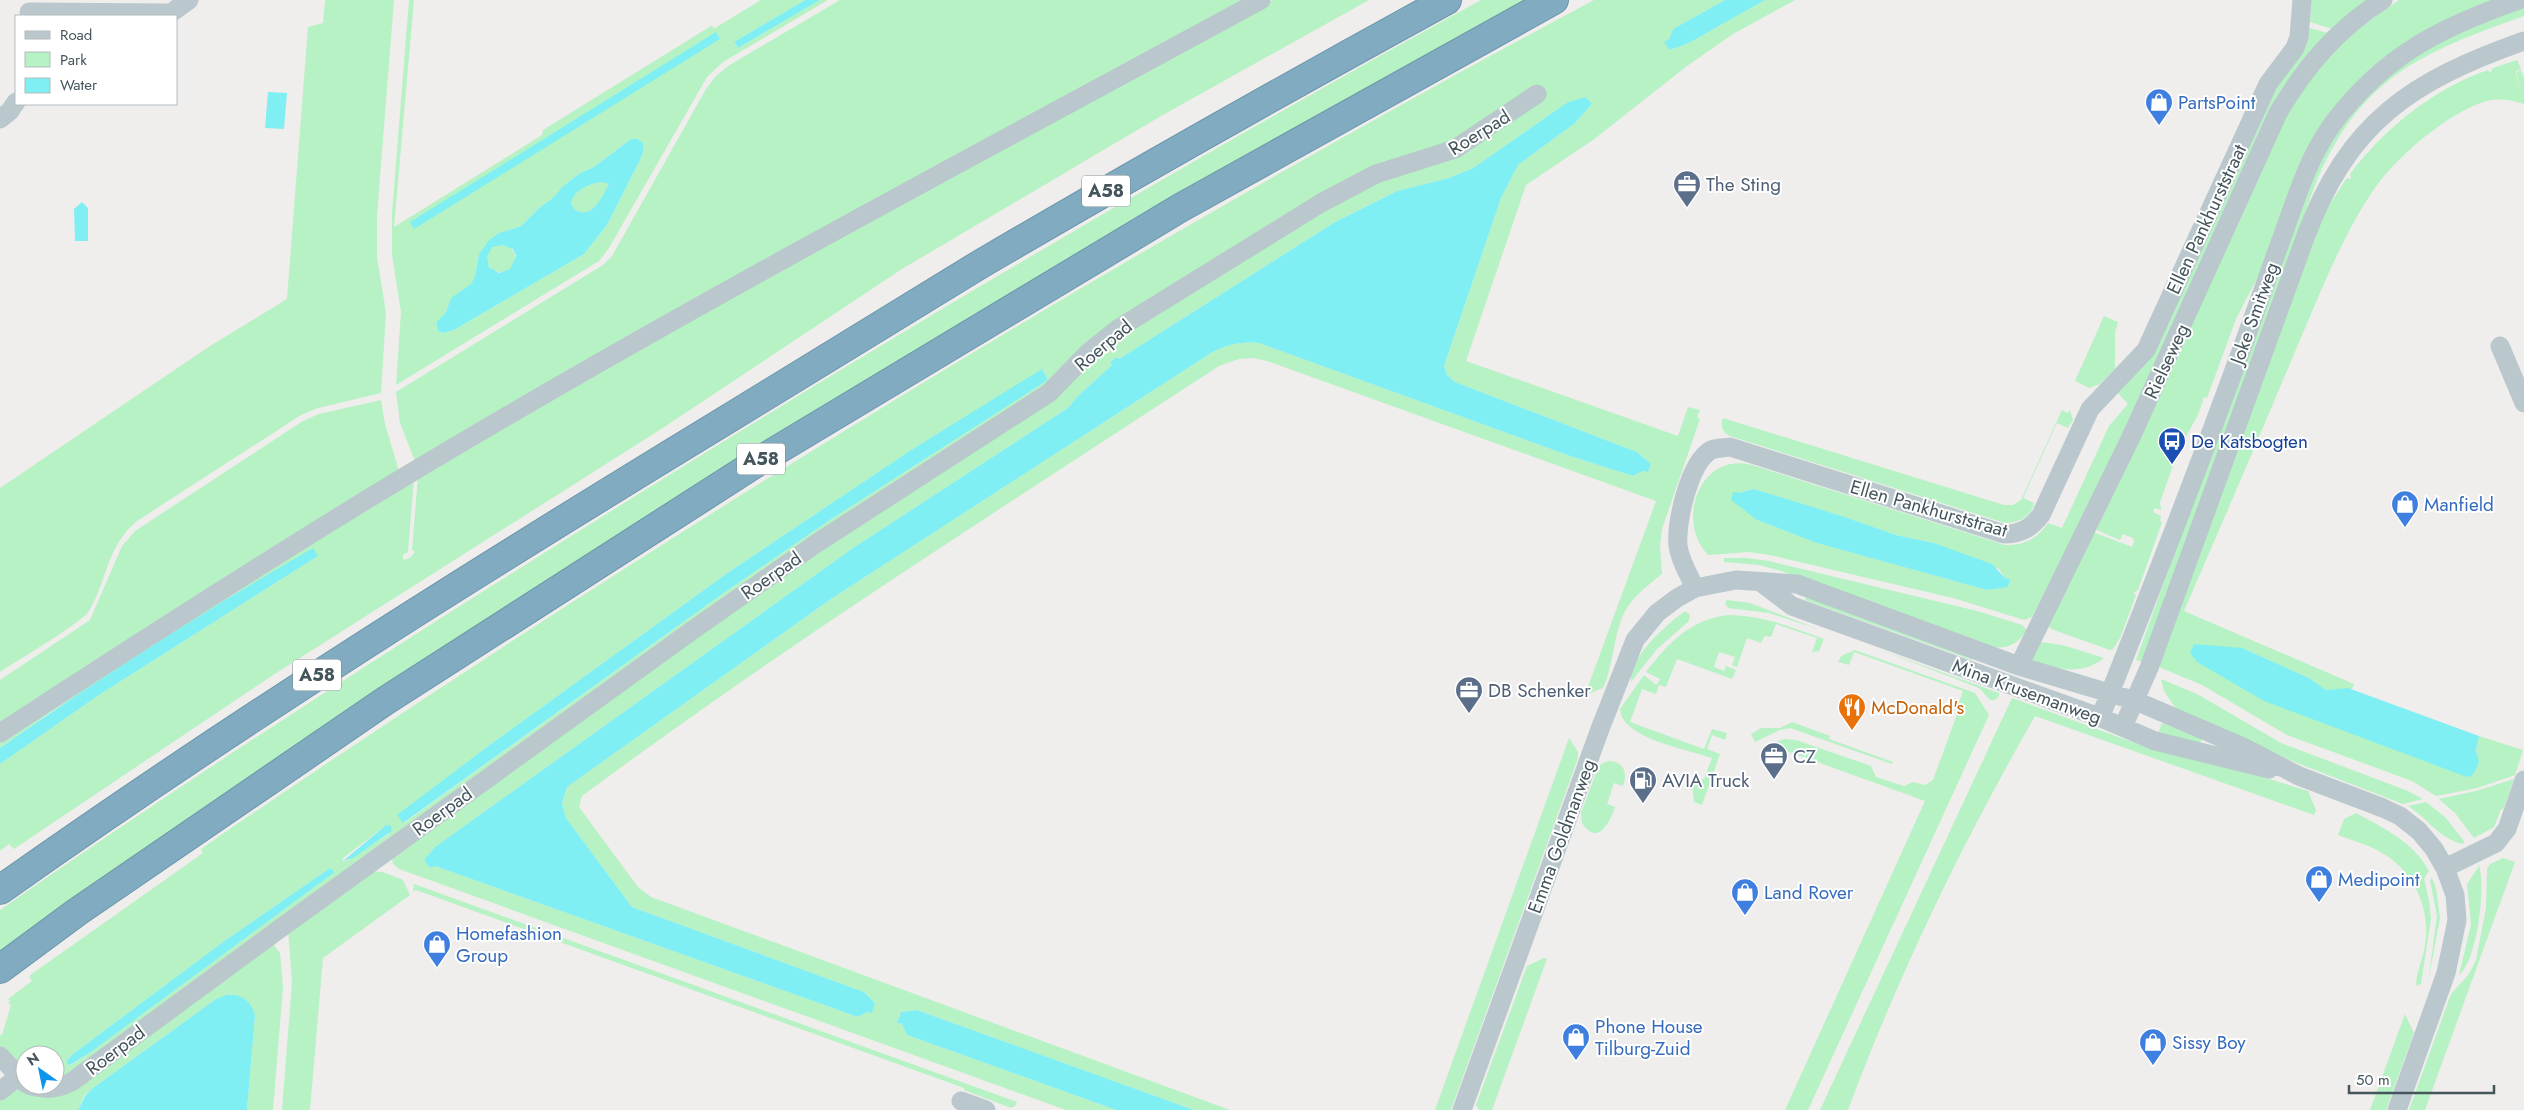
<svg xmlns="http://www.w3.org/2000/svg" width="2524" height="1110" font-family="Jost,sans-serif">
<rect width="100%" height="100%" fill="#f0eded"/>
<path fill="#b6f2c3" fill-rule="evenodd" d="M325,0h69l-17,215v42l9,56 -5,80 -63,15 -17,7 -164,106c-31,26 -29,58 -48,90 -6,11 -74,51 -89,61v-184l210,-142 77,-47 21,-272 15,-4z
M409,0h5l-20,227 148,-92 1,-5 168,-104 4,2 46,-28h44l-71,42 4,6 82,-48h8l-105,62 -16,15 -98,171 -10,13 -203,124 5,-73 -9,-57v-42zM631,139h7l5,4 1,7 -4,10 -33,65 -23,29 -130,76 -11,3 -5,-2 -2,-7 10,-12 4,-11 21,-17 4,-8 4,-22 10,-14 10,-7 22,-7 18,-18 15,-11 8,-10 18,-14 14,-6z
M840,0h410l-834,464 -16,-41 -4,-31 207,-127 9,-9 94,-167 10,-13 12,-10z
M1273,0h96l-208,116 -259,153 -247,164 -382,242 -259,174 -5,-5 -9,7v-87l99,-69 219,-139 -76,34 -188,120 -54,38v-9l414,-260 -6,73 -5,3v5l7,-2 5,-6 -3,-2 6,-74 162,-95z
M1481,0h47c-126,71 -254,139 -379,212 -393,230 -778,475 -1149,739v-41c208,-145 422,-281 637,-415 277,-172 558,-338 844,-495z
M1594,0h131l-52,29 -4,10 -4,3 5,8 19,-7 76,-43h30l-62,34 -46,32 -94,74 -67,45 -60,176 212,75 10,-29 12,3 -3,7 3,2 -38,110 -2,17 2,28c-16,13 -33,25 -41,46 -8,22 -8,46 -18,68l-18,7 71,-194 -389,-140 -14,-3 -14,1 -20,7c-214,140 -431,277 -637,430l-3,11 59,80 13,10 579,213h-36l-277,-100 -16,2 -4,11 5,1 5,11 209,75h-50l-667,-241 -6,-5 -2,-10 397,-285 263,-172 38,-38 30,-25 203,-126 62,-31 56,-16 19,-9 84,-56 -5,-7 -88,58 -70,20 -63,33 -204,127 -31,25 -36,37 -265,171 -529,382 -184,136 -13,5v-28h-30v22l-23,-26 2,-2 -2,-2 -2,1v-13h2l9,-30 -3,-2 2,-2 -2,-2 24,-18 -3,-5 174,-123 -2,-4 33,-23c439,-298 892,-576 1360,-826zM1586,97l6,7 -18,20 -56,41 -17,33 -57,168 3,9 8,7 182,70 14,12 -3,8 -5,-1 -10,5 -63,-20 -311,-113c-17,-2 -32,1 -48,10l-380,246 -264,188 -5,16 4,15 66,89 232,85 11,11 -3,10 -5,-1 -9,5 -423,-151 -5,2 -6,-8 11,-13 418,-299 215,-140 9,-11 35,-32 -2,-3 7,-5 2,2 216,-137 62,-31 52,-13 24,-10 95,-66zM1042,370l6,10 -218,140 -102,70 -324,233 -6,-7 89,-69 239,-173 182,-122zM386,825l6,3 -3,6 -42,27h-4v-3zM330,868l5,4 -244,180 -20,13 -3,-1 -1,-4 6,-6 150,-112z
M2311,0h58l-37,29 -22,-7z
M2399,0h92l1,2 -136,85 -120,232 -29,79 -3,-1 -6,18 -19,34 -19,53 1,8 -6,-2 -2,4 8,4 -1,5 2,1 -24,68 -5,3 3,2 -16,43 -7,11 -3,1 -59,-21 -3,-5 45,-92 39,15 2,-5 -1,-4 -10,-4 -3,6 -26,-11 201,-431 41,-53z
M2524,5v11c-104,37 -166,62 -210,172l-171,474 -7,-2 169,-467 24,-52 40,-49 62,-48z
M2309,28l19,5 -296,584 -8,3 -71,-22 -183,-43 -21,-3 -41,3c-33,-34 -8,-104 44,-90l253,80c19,1 33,-7 43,-22l14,5 47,-102 19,-22 -10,-11 30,-32 125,-267 33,-49zM1754,489l88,27 54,19 38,8 65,26 6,9 5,1 -8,7 -15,4 -169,-47 -61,-23 -21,-18 3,-9z
M2517,60l4,9 -5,2 4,24 -3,-23 4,-2 3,7v27c-12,-4 -24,-6 -37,-3 -37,10 -88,54 -110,84 -34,47 -60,116 -83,169 -36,86 -73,172 -110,257l170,73 -2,5 -26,1 -17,-12 -67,-30 231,128c6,-16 1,-24 6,-40l44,14 -8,25 -38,13 -41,8 -24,-15 -125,-46 -85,-50 -43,-18 151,-426 19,-36 18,-27 4,1 -1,-5c35,-46 83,-85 138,-104l2,3 3,-5z
M601,182l8,2c-6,13 -17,37 -35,25l-3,-6c2,-14 18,-19 30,-21z
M487 258a14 14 0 1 1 28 0a14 14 0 1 1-28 0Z
M2104,316l14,6 -3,11v36l-15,15 -11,4 -14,-7z
M381,400l4,24 14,47 -399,254v-45l90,-60 32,-74 13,-15 168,-110 16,-7z
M2062,410l6,3 2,-3 3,10 -5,8 -11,-5 -34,75 11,5c-2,14 -17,20 -29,20l-275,-87c-8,-4 -10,-10 -7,-18l281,87h9l8,-5z
M1724,558h22l23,3 208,50 45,14 5,5c-9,14 -19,19 -35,17l-211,-76 -22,-6 -35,-3z
M1807,595l167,60 -2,5 -167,-60z
M1727,600l23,3 68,26 -49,-16 -41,-5 -3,-5z
M1685,611l5,4 -1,6 -32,28 -26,33c-4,-23 37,-59 54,-71z
M1728,615c35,0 65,13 96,24l-5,12 -7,1 5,-14 -41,-14 -5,13 -6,-1 -4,7 -14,-5 -10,29 -5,-2 3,-8 -16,-5 -5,15 10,4 2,-5 10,4 -4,9 -55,-20 -11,28 -7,-2 -3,9 -14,-5 -12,33 74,27 8,-20 15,4 -2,7 -13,-5 -5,14 13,5 -18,51 -8,-3 -3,-25 13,2 8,-21c-25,-9 -90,-19 -92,-49l24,-34 12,10 4,-6 -14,-7c21,-28 45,-53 82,-57z
M2043,642l23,4 38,12c-23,18 -46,11 -71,4l-2,-4 8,-14z
M1878,649l121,44v3l-4,4h-5l-11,-12z
M1855,650l120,43 14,22 -181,395h-23l140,-309 -155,-56 14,-6 12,1 75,26 5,11 28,9 9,-4 12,3 8,-5 27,-74 -2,-1 5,-14 -109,-39 -5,13 -11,-3 3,-6z
M2161,679l36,15 84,49 127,48 15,8 -20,5 -106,-41 -121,-54 -12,-18z
M2012,698l123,45 96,24 77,24 8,19 -2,5 -279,-99c-72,126 -136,257 -187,394h-28z
M1792,722l38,14 -1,3 64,23 -1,2 -102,-36 -10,2 -25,12 -4,-8 10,-6h19z
M2162,723l40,15 -3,8 -42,-10z
M1569,738l9,14v6l-127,352h-16z
M1608,761c16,0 20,12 15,25l-9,-3 -7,21 8,3c-5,15 -17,40 -33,16l-1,-10 16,-43 4,-6z
M2514,779l-11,31 -2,-1 -7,18 -20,11 -19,-25 -16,-14 37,-8z
M2426,802l19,15 19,24 -1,3c-22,-4 -36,-26 -55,-38z
M2356,813c27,15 58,29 73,58l-5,8 5,21 2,19 -10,65 -4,2c-3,-6 5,-26 7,-35 8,-36 -6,-74 -37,-95 -14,-10 -33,-15 -49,-21l6,-16z
M2503,858l12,4 -90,248h-16l42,-116 18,-20 7,-14 10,-52 1,-39 3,-5z
M2479,866c7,20 -2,96 -20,109l12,-50 -4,-41z
M369,871l14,1 20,8 7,15 -87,63 -13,152h-28l10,-128 -4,-53z
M2432,878l4,10 4,30 -12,64 9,-66 -7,-36z
M414,884l603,218 -2,4 -4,2 -47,-18v-2l-548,-198 -3,2z
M272,943l8,10 3,34 -10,123h-26l8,-94 -24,-22 -15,5 -123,89 -9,8 -6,14h-78v-10c17,-14 22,-10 43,-6z
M1544,958l3,1 -55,151h-13l-3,-5 51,-139z
M2405,1014l9,19 -28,77h-16z"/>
<path fill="#80eff3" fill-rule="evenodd" d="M805,0h15l-82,48 -4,-6z
M1725,0h40l-76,43 -19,7 -6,-8 5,-3 4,-10z
M716,32l4,7 -306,190 -4,-7z
M268,92l19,1 -3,36 -19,-1z
M1586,97l6,7 -18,20 -56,41 -17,33 -57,168 3,9 8,7 182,70 14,12 -3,8 -5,-1 -10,5 -63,-20 -311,-113c-17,-2 -32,1 -48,10l-380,246 -264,188 -5,16 4,15 66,89 232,85 11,11 -3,10 -5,-1 -9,5 -423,-151 -5,2 -6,-8 11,-13 418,-299 215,-140 9,-11 35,-32 -2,-3 7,-5 2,2 216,-137 62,-31 52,-13 24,-10 95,-66z
M631,139h7l5,4 1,7 -4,10 -33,65 -23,29 -130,76 -11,3 -5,-2 -2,-8 10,-11 5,-14 20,-14 4,-8 4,-22 10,-14 10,-7 22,-7 18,-18 15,-11 8,-10 18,-14 14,-6zM601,182l8,2c-7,12 -16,37 -35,25l-3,-6c3,-13 18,-19 30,-21zM503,245l10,4 3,7 -6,13 -11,4 -10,-6 -2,-10 5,-10z
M82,202l6,6v33h-13l-1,-32z
M1042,369l6,11 -218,140 -102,70 -325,233 -6,-8 90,-68 239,-173 182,-122z
M1754,489l88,27 54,19 38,8 58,21 13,14 5,1 -2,8 -21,3 -170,-47 -60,-23 -26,-20 2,-8 6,1z
M313,548l5,8 -219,139 -99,69v-16c101,-71 206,-138 313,-200z
M2194,644l48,4 67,30 17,12 22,-2 131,48 -3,14 3,12 -6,13 -6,2 -203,-76 -67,-39 -7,-9z
M386,825l5,1 1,5 -39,27 -10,3z
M330,868l5,4 -244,180 -21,13 -3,-1v-4l6,-6 150,-112z
M226,995c15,-2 26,6 29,21l-8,94h-169l7,-14 8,-8 123,-89z
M917,1010l277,100h-78l-209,-75 -5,-11 -5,-1 4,-11z"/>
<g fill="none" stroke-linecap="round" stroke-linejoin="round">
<g stroke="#6b96ac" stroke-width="30">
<path id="motorway" d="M0,890c237,-168 483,-322 731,-473 83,-50 165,-102 248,-152 155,-91 311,-179 468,-265
M0,969l77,-57 308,-211 374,-240 421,-253 374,-208"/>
</g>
<path stroke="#bac8ce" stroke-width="19" d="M29,12l142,1 18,-13
M0,119l10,-8 6,-9
M2500,346l24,57
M1763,584l29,22 307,111 56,24 114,28
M1695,588c-6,-13 -15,-27 -17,-42 -2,-24 11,-83 33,-96 5,-2 13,-2 19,-3l274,87c17,0 27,-6 37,-19l49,-106 56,-59 122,-266 27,-36 4,-11 3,-37
M2019,666l113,-231 146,-322c27,-46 59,-84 105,-113
M2100,718c50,-125 99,-251 145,-378 13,-37 27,-74 40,-111 13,-36 25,-75 49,-107 51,-67 107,-95 185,-122
M2123,727l26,-59 156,-430c43,-116 106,-157 219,-197
M0,733c135,-88 271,-176 409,-259 278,-167 567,-319 852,-474
M2445,868l51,-25 11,-14 17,-49
M0,1056l25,27
M28,1085c17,5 29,5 45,-4l205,-151 412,-298 127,-89 232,-150 40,-41 30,-24 202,-125 55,-29 79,-25 82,-55
M0,1091l18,-14
M961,1101l25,9
M1462,1110l138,-381 35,-89 22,-27 20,-15 18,-10 41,-8 61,4 222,82 117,35 107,46 56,29 84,32 17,8 19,15 15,18 11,19 10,27 2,25 -11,53 -49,137"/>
<use href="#motorway" stroke="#80abc0" stroke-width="28"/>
</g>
<defs>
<g id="shop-pin" transform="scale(1.4375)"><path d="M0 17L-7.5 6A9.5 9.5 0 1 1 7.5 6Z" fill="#3f7fe0" stroke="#fff"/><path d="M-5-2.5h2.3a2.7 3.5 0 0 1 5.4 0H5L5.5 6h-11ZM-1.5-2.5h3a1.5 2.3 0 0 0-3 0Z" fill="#fff"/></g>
<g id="office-pin" transform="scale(1.4375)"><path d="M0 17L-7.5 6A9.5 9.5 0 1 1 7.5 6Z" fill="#5c6f8a" stroke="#fff"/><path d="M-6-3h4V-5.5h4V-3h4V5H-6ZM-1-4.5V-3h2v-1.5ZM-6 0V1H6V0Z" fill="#fff"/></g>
<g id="bus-pin" transform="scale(1.4375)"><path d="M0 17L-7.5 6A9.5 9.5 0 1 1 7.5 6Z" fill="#1a4fb4" stroke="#fff"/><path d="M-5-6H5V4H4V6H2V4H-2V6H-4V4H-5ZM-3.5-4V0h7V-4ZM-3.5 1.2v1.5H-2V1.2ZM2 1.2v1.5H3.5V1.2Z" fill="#fff"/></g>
<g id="restaurant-pin" transform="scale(1.4375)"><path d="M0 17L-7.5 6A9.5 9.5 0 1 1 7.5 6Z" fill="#e8710a" stroke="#fff"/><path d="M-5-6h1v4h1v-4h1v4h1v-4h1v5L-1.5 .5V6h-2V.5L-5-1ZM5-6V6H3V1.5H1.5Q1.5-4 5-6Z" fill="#fff"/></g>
<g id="fuel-pin" transform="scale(1.4375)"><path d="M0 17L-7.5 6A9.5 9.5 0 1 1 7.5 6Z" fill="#5c6f8a" stroke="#fff"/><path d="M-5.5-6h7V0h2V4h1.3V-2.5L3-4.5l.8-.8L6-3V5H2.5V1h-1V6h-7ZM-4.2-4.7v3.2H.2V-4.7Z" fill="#fff"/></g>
</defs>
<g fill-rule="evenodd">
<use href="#shop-pin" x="2159" y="102"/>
<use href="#office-pin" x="1687" y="184"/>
<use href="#bus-pin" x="2172" y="441"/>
<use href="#shop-pin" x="2405" y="504"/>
<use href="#office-pin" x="1469" y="690"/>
<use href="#restaurant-pin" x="1852" y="707"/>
<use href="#office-pin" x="1774" y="756"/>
<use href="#fuel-pin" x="1643" y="780"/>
<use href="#shop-pin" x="2319" y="879"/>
<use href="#shop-pin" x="1745" y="892"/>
<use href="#shop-pin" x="437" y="944"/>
<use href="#shop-pin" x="1576" y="1037"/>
<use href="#shop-pin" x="2153" y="1042"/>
</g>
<g text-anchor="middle" stroke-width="4" stroke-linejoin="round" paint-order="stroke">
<g fill="#fff" stroke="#7c888d" stroke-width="1">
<rect x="1082" y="175.5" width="48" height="31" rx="4"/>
<rect x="737" y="443.5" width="48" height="31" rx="4"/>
<rect x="293" y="659.5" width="48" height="31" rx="4"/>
</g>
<g font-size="18" font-weight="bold" fill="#44555c">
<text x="1106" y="197">A58</text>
<text x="761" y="465">A58</text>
<text x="317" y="681">A58</text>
</g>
<g font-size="19" fill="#366cbe" stroke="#fff" text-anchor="start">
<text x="2178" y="109">PartsPoint</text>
<text x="2424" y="511">Manfield</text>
<text x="2338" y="886">Medipoint</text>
<text x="1764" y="899">Land Rover</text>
<text x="456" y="940">Homefashion<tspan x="456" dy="22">Group</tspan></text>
<text x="1595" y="1033">Phone House<tspan x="1595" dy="22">Tilburg-Zuid</tspan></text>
<text x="2172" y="1049">Sissy Boy</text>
</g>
<g font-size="19" fill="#44555c" stroke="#fff">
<text transform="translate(1479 132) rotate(-32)" y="7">Roerpad</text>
<text transform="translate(2206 219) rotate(-65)" y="7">Ellen Pankhurststraat</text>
<text transform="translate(2254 313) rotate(-70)" y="7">Joke Smitweg</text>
<text transform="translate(1103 345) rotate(-40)" y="7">Roerpad</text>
<text transform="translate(2166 361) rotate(-65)" y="7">Rielseweg</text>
<text transform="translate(1929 508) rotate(16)" y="7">Ellen Pankhurststraat</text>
<text transform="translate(771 575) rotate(-35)" y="7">Roerpad</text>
<text transform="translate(2027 691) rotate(20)" y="7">Mina Krusemanweg</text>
<text transform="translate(442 811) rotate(-36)" y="7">Roerpad</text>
<text transform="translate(1561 836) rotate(-70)" y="7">Emma Goldmanweg</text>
<text transform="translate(115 1050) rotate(-37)" y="7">Roerpad</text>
</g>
<g font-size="19" fill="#4e5e75" stroke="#fff" text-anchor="start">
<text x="1706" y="191">The Sting</text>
<text x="1488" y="697">DB Schenker</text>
<text x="1793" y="763">CZ</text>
<text x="1662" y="787">AVIA Truck</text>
</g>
<g font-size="19" fill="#164399" stroke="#fff" text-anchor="start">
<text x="2191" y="448">De Katsbogten</text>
</g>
<g font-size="19" fill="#c56008" stroke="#fff" text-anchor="start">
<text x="1871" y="714">McDonald's</text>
</g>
</g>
<rect x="15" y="15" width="162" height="90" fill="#ffffff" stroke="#b4bbbe"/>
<rect x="25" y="31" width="25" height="8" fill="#bac8ce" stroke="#b4bbbe"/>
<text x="60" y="40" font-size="15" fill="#44555c">Road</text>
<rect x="25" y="52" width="25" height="15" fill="#b6f2c3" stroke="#b4bbbe"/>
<text x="60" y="65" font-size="15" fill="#44555c">Park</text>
<rect x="25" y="78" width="25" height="15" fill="#80eff3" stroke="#b4bbbe"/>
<text x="60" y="90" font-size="15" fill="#44555c">Water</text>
<g transform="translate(40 1070) rotate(327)"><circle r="24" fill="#ffffff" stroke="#b4bbbe"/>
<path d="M0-4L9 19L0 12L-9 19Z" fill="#0b95ec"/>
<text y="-8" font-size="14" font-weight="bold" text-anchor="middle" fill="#44555c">N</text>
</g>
<path d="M2349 1085v8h145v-8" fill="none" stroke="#44555c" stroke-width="2.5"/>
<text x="2356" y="1085" font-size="15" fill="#44555c" stroke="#ffffff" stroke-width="4" paint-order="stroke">50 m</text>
</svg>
